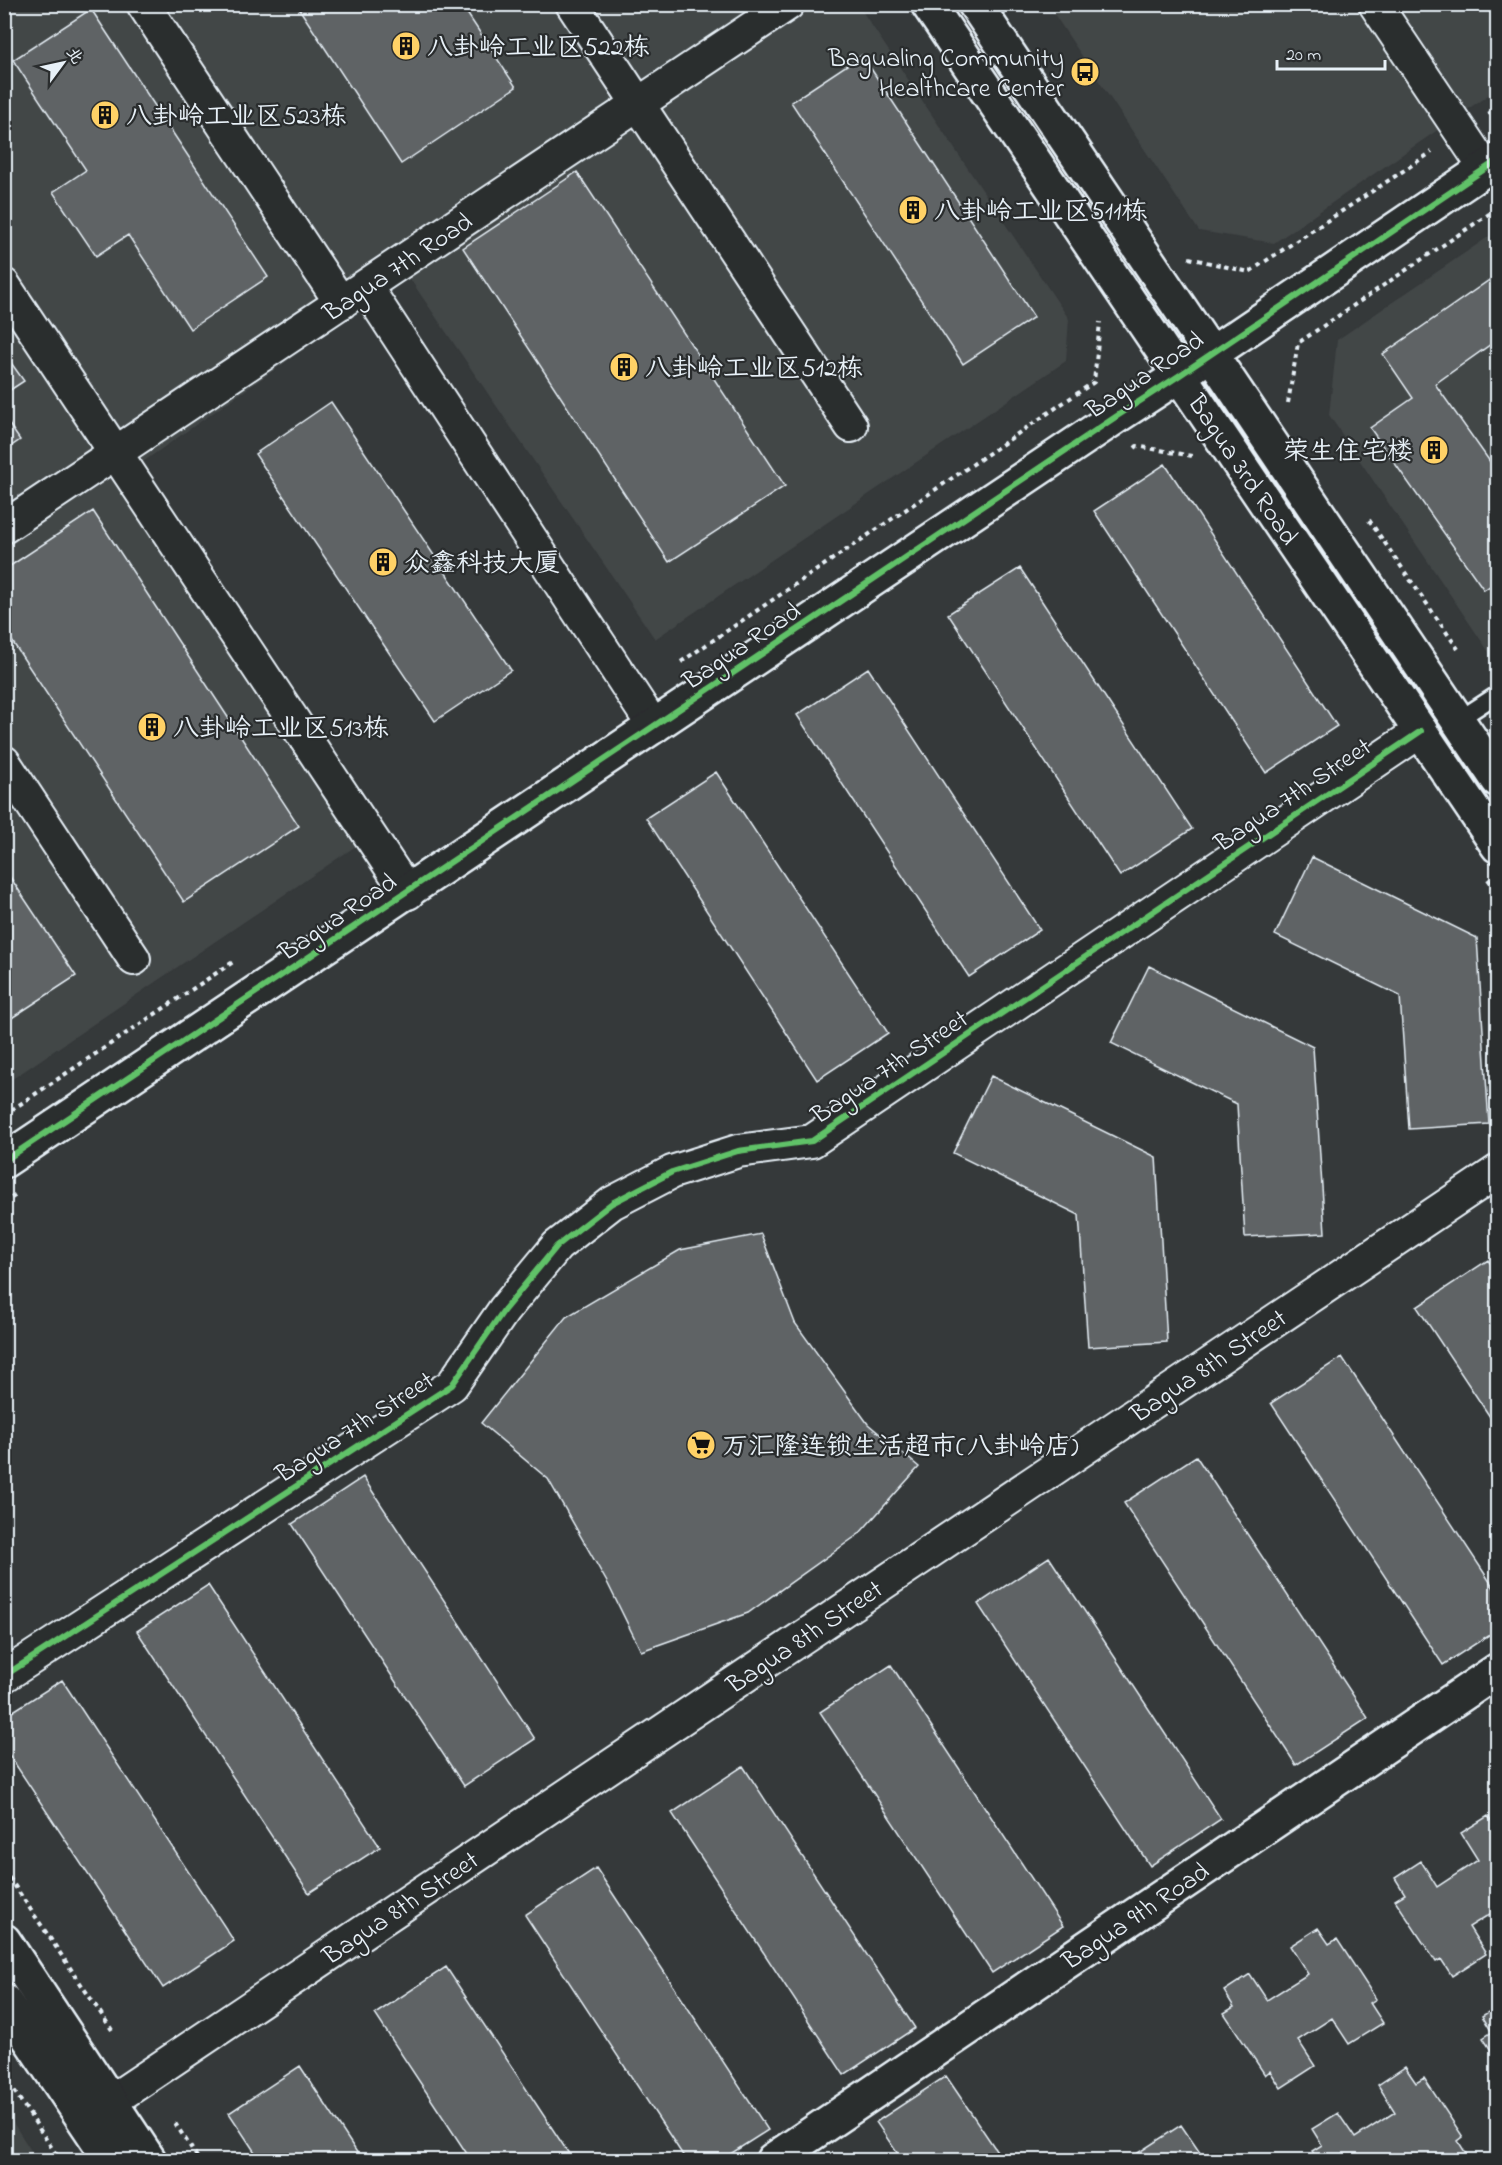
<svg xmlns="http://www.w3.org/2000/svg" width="1502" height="2165" font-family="'Indie Flower','LXGW WenKai TC',sans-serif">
<rect width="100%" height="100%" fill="#35393a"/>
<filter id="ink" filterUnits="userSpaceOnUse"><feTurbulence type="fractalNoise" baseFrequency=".0167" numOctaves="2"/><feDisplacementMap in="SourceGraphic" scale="12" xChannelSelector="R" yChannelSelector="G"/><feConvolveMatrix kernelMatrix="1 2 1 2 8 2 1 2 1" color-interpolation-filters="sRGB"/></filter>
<g filter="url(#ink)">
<path fill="#424647" d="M5,5h853l211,314 -3,42 -411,278 -247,-363 -271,190 244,363 -376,255z
M1048,5h449v84l-223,154 -75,-12z
M1497,231v433l-168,-249 8,-75z
M4,2110h1l32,50h-32z"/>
<path fill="#5f6365" stroke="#e8f1f8" stroke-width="1.5" d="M296,4h165l55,83 -115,77z
M91,9l177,268 -78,52 -62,-94 -32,21 -43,-64 33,-22 -73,-110z
M862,55l172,262 -71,47 -172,-262z
M577,172l208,314 -116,76 -206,-314z
M1498,274v65l-63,45 63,89v108l-14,9 -114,-162 43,-30 -30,-44z
M4,353l20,28 -20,13z
M331,402l180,268 -76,51 -180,-267z
M4,417l16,23 -16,11z
M1165,464l172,262 -71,47 -172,-262z
M93,511l206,315 -115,76 -180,-273v-59z
M1020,568l172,261 -72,47 -172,-262z
M868,668l172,262 -71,47 -172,-262z
M716,772l172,261 -71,47 -171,-262z
M1312,857l165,81 12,186 -80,5 -9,-133 -125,-61z
M4,868l72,108 -72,47z
M1149,966l164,81 12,186 -80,4 -8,-133 -126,-61z
M991,1076l165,81 11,185 -79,5 -9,-132 -126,-62z
M761,1234l34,89 73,101 51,43 -60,67 -111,79 -107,38 -33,-67 -60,-105 -67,-56 85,-106 114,-67z
M1488,1260l10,14v155l-81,-122z
M1342,1357l156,237v35l-55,36 -172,-262z
M1196,1456l172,262 -72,47 -172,-262z
M363,1477l172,262 -71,47 -172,-262z
M1049,1557l172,262 -71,47 -172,-262z
M208,1585l172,262 -71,46 -172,-262z
M891,1665l172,261 -71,47 -172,-261z
M62,1680l172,261 -71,47 -159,-241v-30z
M743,1766l172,262 -71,47 -172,-262z
M1488,1816l10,14v79l-29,18 17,27 -34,22 -11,-17 -5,3 -41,-62 10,-6 -10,-16 26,-17 16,26 41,-27 -17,-27z
M596,1868l172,262 -47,30h-35l-161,-245z
M1318,1928l11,16 8,-5 39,60 -6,4 13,20 -34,21 -17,-26 -34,22 17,26 -34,22 -11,-17 -5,4 -41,-62 10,-6 -10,-16 26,-17 17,26 41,-26 -18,-28z
M446,1967l127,193h-102l-96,-146z
M1498,2006v55l-15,-23 9,-6 -10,-16z
M300,2066l62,94h-102l-31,-47z
M1405,2067l11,16 8,-5 39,59 -5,4 12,19h-47l-3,-4 -7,4h-95l-6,-9 10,-6 -10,-16 26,-16 17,25 40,-26 -17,-27z
M946,2076l57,84h-101l-26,-38z
M1181,2125l24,35h-78z"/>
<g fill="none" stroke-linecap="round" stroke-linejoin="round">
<g stroke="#e8f1f8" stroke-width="20">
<path id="service" d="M1458,720l40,-26"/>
</g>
<g stroke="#e8f1f8" stroke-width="36">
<path id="minor" d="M143,4l198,299
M572,4l279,422
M1375,4l110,164
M4,285l404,608
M366,287l288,440
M4,527l784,-523
M4,762l130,197
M4,1676l448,-291 52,-75 53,-64 55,-43 60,-31 66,-21 74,-10 609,-410
M111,2101l1387,-930"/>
</g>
<g stroke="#e8f1f8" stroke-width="38">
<path id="tertiary" d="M4,1161l1113,-745 63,-41 318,-215
M4,1941l145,219
M4,2001l107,159
M773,2160l725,-490"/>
</g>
<g stroke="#e8f1f8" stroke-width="38">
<path id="secondary" d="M928,4l570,842
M975,4l523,776"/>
</g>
<path stroke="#e8f1f8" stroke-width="4" stroke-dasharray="4.5 4.5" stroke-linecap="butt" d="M1488,114l10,-6
M1189,258l60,14 183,-120
M1288,403l10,-60 200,-135
M1135,448l2,-2 55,10
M1369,520l89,129
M681,662l413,-280 6,-60
M1488,879l10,14
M4,1115l229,-153
M4,1203l12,-8
M4,1870l108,160
M4,2076l56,84
M175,2123l24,37"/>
<use href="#service" stroke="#2a2d2e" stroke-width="15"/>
<use href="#minor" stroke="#2a2d2e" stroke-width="32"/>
<use href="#tertiary" stroke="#2a2d2e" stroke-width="33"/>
<use href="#secondary" stroke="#2a2d2e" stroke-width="33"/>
<g stroke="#2a2d2e" stroke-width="10">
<path id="cycleway" d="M4,1161l1113,-745 63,-41 318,-215
M4,1676l448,-291 52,-75 53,-64 55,-43 60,-31 66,-21 74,-10 609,-410"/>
</g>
<use href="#cycleway" stroke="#61c268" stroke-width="6"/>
</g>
</g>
<defs>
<g id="building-disc" transform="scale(1.5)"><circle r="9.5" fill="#ffd166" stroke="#2a2d2e"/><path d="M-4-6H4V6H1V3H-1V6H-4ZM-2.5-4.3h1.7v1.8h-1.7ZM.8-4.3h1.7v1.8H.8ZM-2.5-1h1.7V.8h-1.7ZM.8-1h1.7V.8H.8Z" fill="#111"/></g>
<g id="bus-disc" transform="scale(1.5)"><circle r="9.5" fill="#ffd166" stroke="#2a2d2e"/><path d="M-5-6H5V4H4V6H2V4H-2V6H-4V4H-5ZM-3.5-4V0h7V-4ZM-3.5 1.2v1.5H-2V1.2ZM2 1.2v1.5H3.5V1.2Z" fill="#111"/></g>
<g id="supermarket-disc" transform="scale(1.5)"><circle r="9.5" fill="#ffd166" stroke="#2a2d2e"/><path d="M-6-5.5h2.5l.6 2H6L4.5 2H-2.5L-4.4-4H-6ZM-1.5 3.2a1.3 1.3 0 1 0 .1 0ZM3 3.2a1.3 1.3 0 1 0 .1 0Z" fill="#111"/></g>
</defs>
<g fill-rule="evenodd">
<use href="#building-disc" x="406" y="46"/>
<use href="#bus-disc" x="1085" y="72"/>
<use href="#building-disc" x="105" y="115"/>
<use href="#building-disc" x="913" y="210"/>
<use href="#building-disc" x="624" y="367"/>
<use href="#building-disc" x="1434" y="450"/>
<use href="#building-disc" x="383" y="562"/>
<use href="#building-disc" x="152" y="727"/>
<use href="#supermarket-disc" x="701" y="1445"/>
</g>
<g text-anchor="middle" stroke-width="4.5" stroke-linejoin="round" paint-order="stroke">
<g font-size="26" fill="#e8f1f8" stroke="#2a2d2e" text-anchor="start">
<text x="427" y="55">八卦岭工业区522栋</text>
<text x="1064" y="66" text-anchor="end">Bagualing Community<tspan x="1064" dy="30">Healthcare Center</tspan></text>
<text x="126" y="124">八卦岭工业区523栋</text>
<text x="934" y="219">八卦岭工业区511栋</text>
<text x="645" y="376">八卦岭工业区512栋</text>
<text x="1413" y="459" text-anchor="end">荣生住宅楼</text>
<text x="404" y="571">众鑫科技大厦</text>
<text x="173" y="736">八卦岭工业区513栋</text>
<text x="722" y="1454">万汇隆连锁生活超市(八卦岭店)</text>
</g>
<g font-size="26" fill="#e8f1f8" stroke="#2a2d2e">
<text transform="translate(397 266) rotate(-34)" y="9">Bagua 7th Road</text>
<text transform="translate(1144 374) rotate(-34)" y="9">Bagua Road</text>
<text transform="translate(1244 469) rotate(56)" y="9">Bagua 3rd Road</text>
<text transform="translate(741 645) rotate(-34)" y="9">Bagua Road</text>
<text transform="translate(1292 794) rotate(-34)" y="9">Bagua 7th Street</text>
<text transform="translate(337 916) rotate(-34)" y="9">Bagua Road</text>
<text transform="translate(889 1066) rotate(-34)" y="9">Bagua 7th Street</text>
<text transform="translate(1208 1365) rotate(-34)" y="9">Bagua 8th Street</text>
<text transform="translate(354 1426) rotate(-33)" y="9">Bagua 7th Street</text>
<text transform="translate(804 1636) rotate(-34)" y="9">Bagua 8th Street</text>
<text transform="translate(400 1907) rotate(-34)" y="9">Bagua 8th Street</text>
<text transform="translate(1135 1915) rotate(-34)" y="9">Bagua 9th Road</text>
</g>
</g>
<rect width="1502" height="2165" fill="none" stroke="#2a2d2e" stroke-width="24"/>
<rect x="12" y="12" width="1478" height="2141" fill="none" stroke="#e8f1f8" stroke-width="2" filter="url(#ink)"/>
<g transform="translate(63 63) rotate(57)" stroke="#2a2d2e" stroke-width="4.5" paint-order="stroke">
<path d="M0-4.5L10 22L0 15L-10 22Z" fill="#e8f1f8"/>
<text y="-9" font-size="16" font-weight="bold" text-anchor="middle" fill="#e8f1f8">北</text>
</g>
<path d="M1277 60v9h108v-9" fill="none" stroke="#e8f1f8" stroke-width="3"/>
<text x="1286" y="60" font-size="18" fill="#e8f1f8" stroke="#2a2d2e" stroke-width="4.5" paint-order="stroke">20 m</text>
</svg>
